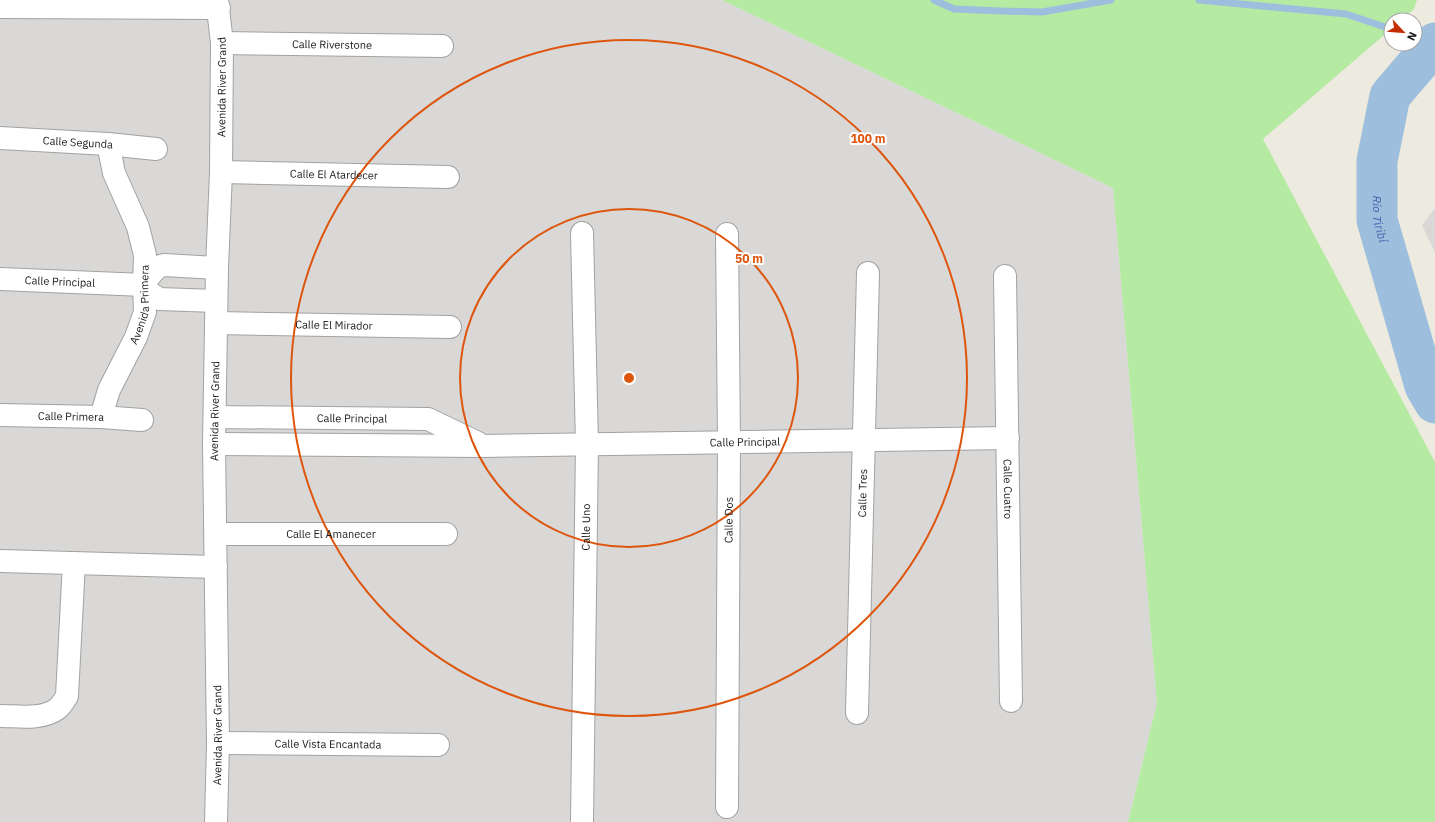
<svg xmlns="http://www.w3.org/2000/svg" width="1435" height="822" font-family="'IBM Plex Sans',sans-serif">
<rect width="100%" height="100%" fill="#edebdf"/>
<path fill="#d9d8d7" d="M0,0h722l391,188 44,515 -29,119h-1128z
M1435,208v45l-13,-28z"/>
<path fill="#b5eaa2" d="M722,0h695l-3,9 -13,11h-10v9l-128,110 172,323v360h-307l29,-119 -44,-515z"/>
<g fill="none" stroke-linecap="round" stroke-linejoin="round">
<path stroke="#9dbfdd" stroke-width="7" d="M934,0l20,9 47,2 41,1 69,-12
M1199,0l147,14 45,15
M1415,37l20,5"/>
<path stroke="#9dbfdd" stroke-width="41" id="s1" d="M1435,43l-45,53 -13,65v59l48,166 10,17"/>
<g stroke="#a2a2a2" stroke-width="24">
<g id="minor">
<path d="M0,7l219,1"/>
<path id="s2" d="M222,43l220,3"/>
<path id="s3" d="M0,138l108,6 48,5"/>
<path id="s4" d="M221,172l227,5"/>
<path id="s5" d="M1005,276l6,425"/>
<path id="s6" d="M0,279l144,6"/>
<path d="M144,285c5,-8 10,-18 20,-20l53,3"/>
<path d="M144,285l6,8 9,6 57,2"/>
<path id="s7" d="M217,323l233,4"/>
<path id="s8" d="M0,415l101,2 41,3"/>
<path id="s9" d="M101,417l8,-27 27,-53 9,-25 -1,-27 1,-30 -7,-28 -24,-54 -6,-29"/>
<path id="s10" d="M215,417l213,2 50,24"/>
<path id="s11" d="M214,444l268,2 526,-8"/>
<path id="s12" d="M216,534h230"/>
<path d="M0,561l216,6"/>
<path id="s13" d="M857,713l11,-440"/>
<path d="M0,716c18,0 42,4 57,-7 4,-3 7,-8 10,-13l7,-133"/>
<path id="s14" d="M218,743l220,2"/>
<path id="s15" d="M727,807l2,-365 -2,-208"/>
<path id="s16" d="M216,822l2,-79 -4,-299 3,-176 4,-96 1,-129 -5,-43"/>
<path id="s17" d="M582,822l5,-378 -5,-211"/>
</g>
</g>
<use href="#minor" stroke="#fff" stroke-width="22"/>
</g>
<g fill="none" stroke="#de560d" stroke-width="2">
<circle cx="629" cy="378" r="169"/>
<circle cx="629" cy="378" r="338"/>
</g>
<g text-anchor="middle" stroke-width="4" stroke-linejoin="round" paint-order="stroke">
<g font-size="11" fill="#1b1b1b" stroke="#fff">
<text dy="4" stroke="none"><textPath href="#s2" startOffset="110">Calle Riverstone</textPath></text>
<text dy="4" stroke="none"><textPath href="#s16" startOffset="735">Avenida River Grand</textPath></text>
<text dy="4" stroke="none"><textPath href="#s3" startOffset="78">Calle Segunda</textPath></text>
<text dy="4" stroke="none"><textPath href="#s4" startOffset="113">Calle El Atardecer</textPath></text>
<text dy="4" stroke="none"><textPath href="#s6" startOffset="60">Calle Principal</textPath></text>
<text dy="4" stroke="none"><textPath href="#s9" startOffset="121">Avenida Primera</textPath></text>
<text dy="4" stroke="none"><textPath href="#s7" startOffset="117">Calle El Mirador</textPath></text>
<text dy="4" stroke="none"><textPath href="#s16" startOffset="411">Avenida River Grand</textPath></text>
<text dy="4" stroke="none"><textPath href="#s8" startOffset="71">Calle Primera</textPath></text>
<text dy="4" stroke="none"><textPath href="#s10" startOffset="137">Calle Principal</textPath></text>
<text dy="4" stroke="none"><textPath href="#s11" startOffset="531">Calle Principal</textPath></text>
<text dy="4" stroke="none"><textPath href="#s5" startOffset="213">Calle Cuatro</textPath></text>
<text dy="4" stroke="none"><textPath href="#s13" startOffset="220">Calle Tres</textPath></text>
<text dy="4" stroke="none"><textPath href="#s15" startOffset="287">Calle Dos</textPath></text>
<text dy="4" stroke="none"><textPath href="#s17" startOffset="295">Calle Uno</textPath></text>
<text dy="4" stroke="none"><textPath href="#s12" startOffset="115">Calle El Amanecer</textPath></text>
<text dy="4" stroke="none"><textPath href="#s16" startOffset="87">Avenida River Grand</textPath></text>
<text dy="4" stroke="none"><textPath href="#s14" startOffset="110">Calle Vista Encantada</textPath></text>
</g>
<g font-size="12" font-style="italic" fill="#4561ac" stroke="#fff">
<text dy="4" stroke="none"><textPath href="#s1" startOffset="194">Río Tiribí</textPath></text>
</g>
</g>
<circle cx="629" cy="378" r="6" fill="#de560d" stroke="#fff" stroke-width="2"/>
<g font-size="12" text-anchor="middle" font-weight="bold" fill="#de560d" stroke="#fff" stroke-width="4" stroke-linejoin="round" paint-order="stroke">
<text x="868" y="143">100 m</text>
<text x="749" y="263">50 m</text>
</g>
<g transform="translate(1403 32) rotate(116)"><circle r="19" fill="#ffffff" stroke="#a4a4a4"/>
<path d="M0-3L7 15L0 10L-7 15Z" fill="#c52e00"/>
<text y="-6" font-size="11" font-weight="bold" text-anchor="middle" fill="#1b1b1b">N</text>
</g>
</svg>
